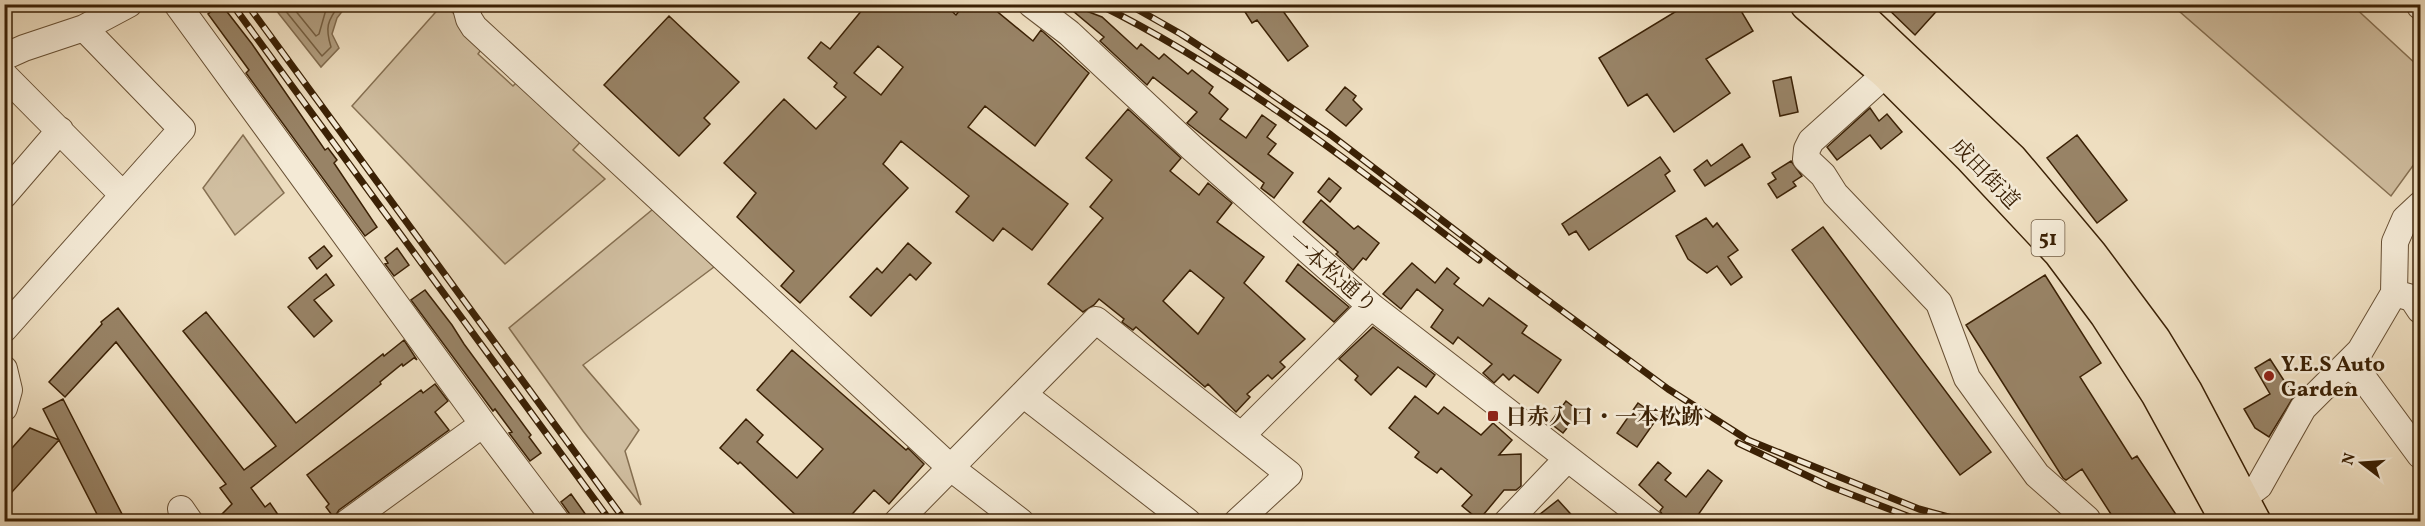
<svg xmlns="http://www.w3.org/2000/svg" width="2425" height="526" font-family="Vollkorn,'Noto Serif JP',serif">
<rect width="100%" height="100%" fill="#eedec0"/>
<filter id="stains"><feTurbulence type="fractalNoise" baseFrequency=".00333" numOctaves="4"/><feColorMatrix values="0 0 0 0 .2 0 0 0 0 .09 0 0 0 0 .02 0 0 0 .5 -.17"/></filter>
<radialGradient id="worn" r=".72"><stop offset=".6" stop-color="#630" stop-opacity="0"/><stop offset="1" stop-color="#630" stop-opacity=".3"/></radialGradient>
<path fill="#d0bea0" stroke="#867052" stroke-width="1.5" d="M442,5h3l40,39 -7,10 35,32 10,-10 63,60 -13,14 32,29 -100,85 -153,-158z
M2172,5h180l65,60h3v91l-29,40z
M243,135l41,58 -49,42 -32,-47z
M658,205l60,59 -135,101 56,65 -14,21 16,54 -58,-74 -74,-103z"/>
<path fill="#b19e80" stroke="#826c4f" stroke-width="1.5" d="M272,5h75l-10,13 -5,16 7,14 -18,19z"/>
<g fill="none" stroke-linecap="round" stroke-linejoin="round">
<path stroke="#766042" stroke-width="1.5" d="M280,4l42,52 9,-9c-6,-19 -4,-26 9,-43
M290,4l26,32 3,-2 6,-21 5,-9"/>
</g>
<path fill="#988366" stroke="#3b2105" stroke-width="1.5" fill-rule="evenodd" d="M221,4l31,40 73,106 3,-2 9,12 -3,3 43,64 -12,9 -119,-163 3,-3 -41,-56z
M867,4h77l12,11 9,-11h23l45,37 8,-11 48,43 -54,73 -50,-40 -17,21 100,77 -36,46 -29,-22 -10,13 -37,-29 13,-16 -68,-55 -18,23 25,24 -108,115 -19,-17 13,-15 -57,-54 19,-24 -32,-30 60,-64 32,30 30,-32 -12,-10 3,-4 -29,-25 13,-16 9,7zM878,46l25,21 -22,28 -27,-22z
M1068,4l34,13 35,32 4,-5 18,15 5,-5 24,20 4,-4 21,17 -4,6 19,16 -8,10 26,19 16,-23 14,10 -9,12 9,7 -8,10 25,19 -19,25 -13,-10 3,-5 -77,-60 10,-11 -44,-35 -6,8 -47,-44 4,-4 -37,-31z
M1240,4h38l30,42 -20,15 -31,-41 -5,3z
M1688,4h49l16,27 -47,28 24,34 -56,39 -27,-38 -19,12 -29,-48z
M1883,4h60l-28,31z
M669,16l70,66 -35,36 6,6 -31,32 -75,-71z
M1791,77l7,35 -18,4 -7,-35z
M1345,87l11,9 -3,4 9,9 -16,17 -20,-16z
M1870,108l9,13 8,-7 15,18 -21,17 -11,-14 -33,25 -10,-13z
M1128,109l53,49 -11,13 29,24 9,-12 24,20 -15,19 47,35 -20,26 61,56 -25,23 5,5 -13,12 -4,-4 -21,19 3,3 -14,15 -28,-28 -3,3 -69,-60 -3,3 -11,-8 2,-3 -25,-20 -5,6 -11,7 -35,-28 55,-66 -13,-11 22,-27 -26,-22zM1190,270l34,28 -26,36 -35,-33z
M2077,135l50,65 -30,23 -50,-65z
M1742,144l8,13 -45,29 -11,-16 13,-10 4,6z
M1660,157l10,14 -5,4 10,16 -86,59 -13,-19 -7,4 -7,-11z
M1791,161l11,15 -9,6 3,4 -19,12 -9,-14 8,-5 -4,-6z
M1329,178l12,10 -11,14 -12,-10z
M1321,200l33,29 4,-3 21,17 -13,17 -3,-2 -10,12 -17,-16 2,-2 -35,-30z
M1706,218l7,9 4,-4 21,27 -10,7 14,20 -11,8 -14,-19 -10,7 -19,-14 -12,-23z
M1823,227l168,225 -31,23 -168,-225z
M908,243l23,20 -15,17 -6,-6 -39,42 -21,-19 27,-29 5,5z
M324,246l8,10 -15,13 -8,-11z
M397,248l12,17 -15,11 -9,-12 3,-1 -3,-5z
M1412,263l23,20 12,-15 12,10 -5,6 29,22 6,-8 38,28 -5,7 39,27 -23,33 -24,-18 -5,5 -6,-6 -9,9 -11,-10 9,-9 -34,-27 -5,7 -22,-17 12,-17 -26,-21 -16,20 -18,-15z
M1298,264l51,43 -15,15 -48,-41z
M326,274l8,11 -20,15 18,21 -18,16 -26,-30z
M2045,275l56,88 -21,14 52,82 5,-3 44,66h-65l-34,-53 -16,11 -3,-2 -97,-153z
M425,290l27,35 12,19 67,91 -2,2 12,16 -11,8 -21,-28 3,-1 -17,-23 -2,2 -82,-111z
M118,308l126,162 32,-24 -93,-115 23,-19 90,111 87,-69 1,2 20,-16 13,20 -3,-2 -11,8 -1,-2 -22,18 1,2 -130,104 14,19 5,-4 13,19h-69l18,-18 -12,-16 6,-4 -110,-142 -51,55 -16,-15 53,-58 -1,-2z
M1373,327l62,48 -9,12 -28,-20 -27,28 -16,-15 3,-4 -19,-17z
M792,350l114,100 2,-2 16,16 -35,40 -15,-14 -29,32h-42l-63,-60 -2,2 -18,-16 26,-29 17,16 -6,7 40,36 26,-29 -66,-59z
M2270,359l24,37 -25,41 -14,-9 -11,-19 26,-15 -15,-26z
M435,384l13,17 -13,11 14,18 -110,80 -5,8 -8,-11 3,-3 -22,-29 114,-85 2,3z
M1415,396l23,18 6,-7 37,28 12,-12 19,17 -13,15 22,-1v32l-5,4h-12l-25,30 -17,-14 10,-11 -31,-27 -4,5 -22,-16 4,-5 -30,-24z
M63,399l61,119 -8,4h-15l-58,-113z
M1566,401l14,11 -17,21 -13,-10z
M1638,403l20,14 -21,30 -20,-14z
M30,428l29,12 -47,52 -8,-7v-28z
M1658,462l13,11 -6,7 21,17 22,-27 14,11 -29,41h-26l-7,-11 3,-4 -24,-22z
M571,494l20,28h-19l-3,-9 -8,-11z
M1558,500l20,22h-48z"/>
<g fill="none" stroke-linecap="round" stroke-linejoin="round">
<g stroke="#685034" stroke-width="28">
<path id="minor" d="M177,4l306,420 74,98
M465,4l4,15 5,8 477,441 70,54
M1031,4l38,29 123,115 179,158 279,216
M2419,4l1,2
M4,57l20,-9 60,-20 45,-24
M1901,60l-90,81 -4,8 -1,10 17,16 12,19 104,109 28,75 70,97 50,44
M4,75l119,120
M4,195l56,-65
M2394,293l18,5 8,12
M4,329l178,-200 -98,-101
M2348,365l13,10 59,80
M4,369l5,21 -5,18
M1023,394l165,128
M1242,435l129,-129
M2242,499l17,-13 44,-78 57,-57 34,-58 1,-51 10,-23 15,-14
M181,509l9,13
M348,522l135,-98
M897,522l199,-202 193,154 -52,48
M1507,522l60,-63"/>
</g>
<g stroke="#3b2105" stroke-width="36">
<path id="highway" d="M1807,4l80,69 83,83 90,96 47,63 51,79 70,128
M1846,4l165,156 79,94 64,86 31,51 69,131"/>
</g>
<use href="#minor" stroke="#f4ead6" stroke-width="26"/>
<use href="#highway" stroke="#eedec0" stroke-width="33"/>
<g stroke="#3b2105" stroke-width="7">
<path id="rail" d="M232,4l379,518
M247,4l379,518
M1098,4c138,68 258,163 381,256
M1128,4l53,30 63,41 87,60 180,138 157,116 80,51 171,69 48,13
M1738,443l91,43 94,36"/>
</g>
<use href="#rail" stroke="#f4ead6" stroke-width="4.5" stroke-dasharray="14" stroke-linecap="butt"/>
</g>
<g fill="#8f2418" stroke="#f4ead6" stroke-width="2">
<circle cx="2269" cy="376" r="6"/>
<rect x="1487" y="410" width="12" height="12" rx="3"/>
</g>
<g text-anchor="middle" stroke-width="5" stroke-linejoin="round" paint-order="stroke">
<rect fill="#f4ead6" stroke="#725d44" stroke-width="1.5" x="2031.5" y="220" width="33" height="36" rx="4.5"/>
<g font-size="21" font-weight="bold" fill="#3b2105">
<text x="2048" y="245">51</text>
</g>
<g font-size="22" fill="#3b2105" stroke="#f4ead6">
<text transform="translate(1986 173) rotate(46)" y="8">成田街道</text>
<text transform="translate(1333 272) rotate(41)" y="8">一本松通り</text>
</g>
<g font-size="22" font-weight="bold" fill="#3b2105" stroke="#f4ead6" text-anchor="start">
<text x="2281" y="371">Y.E.S Auto<tspan x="2281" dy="25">Garden</tspan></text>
<text x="1505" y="424">日赤入口・一本松跡</text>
</g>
</g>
<rect width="2425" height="526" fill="none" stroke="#eedec0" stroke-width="24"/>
<rect x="6" y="6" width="2413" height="514" fill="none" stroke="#3b2105" stroke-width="3"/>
<rect x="12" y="12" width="2401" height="502" fill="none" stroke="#3b2105" stroke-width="1.5"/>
<g transform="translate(2362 463) rotate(287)" stroke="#f4ead6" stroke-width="4.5" paint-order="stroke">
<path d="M0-4.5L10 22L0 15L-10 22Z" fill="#3b2105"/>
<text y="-9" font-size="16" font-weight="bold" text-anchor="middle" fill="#3b2105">N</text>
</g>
<rect width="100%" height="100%" filter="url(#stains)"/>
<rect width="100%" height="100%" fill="url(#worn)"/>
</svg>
